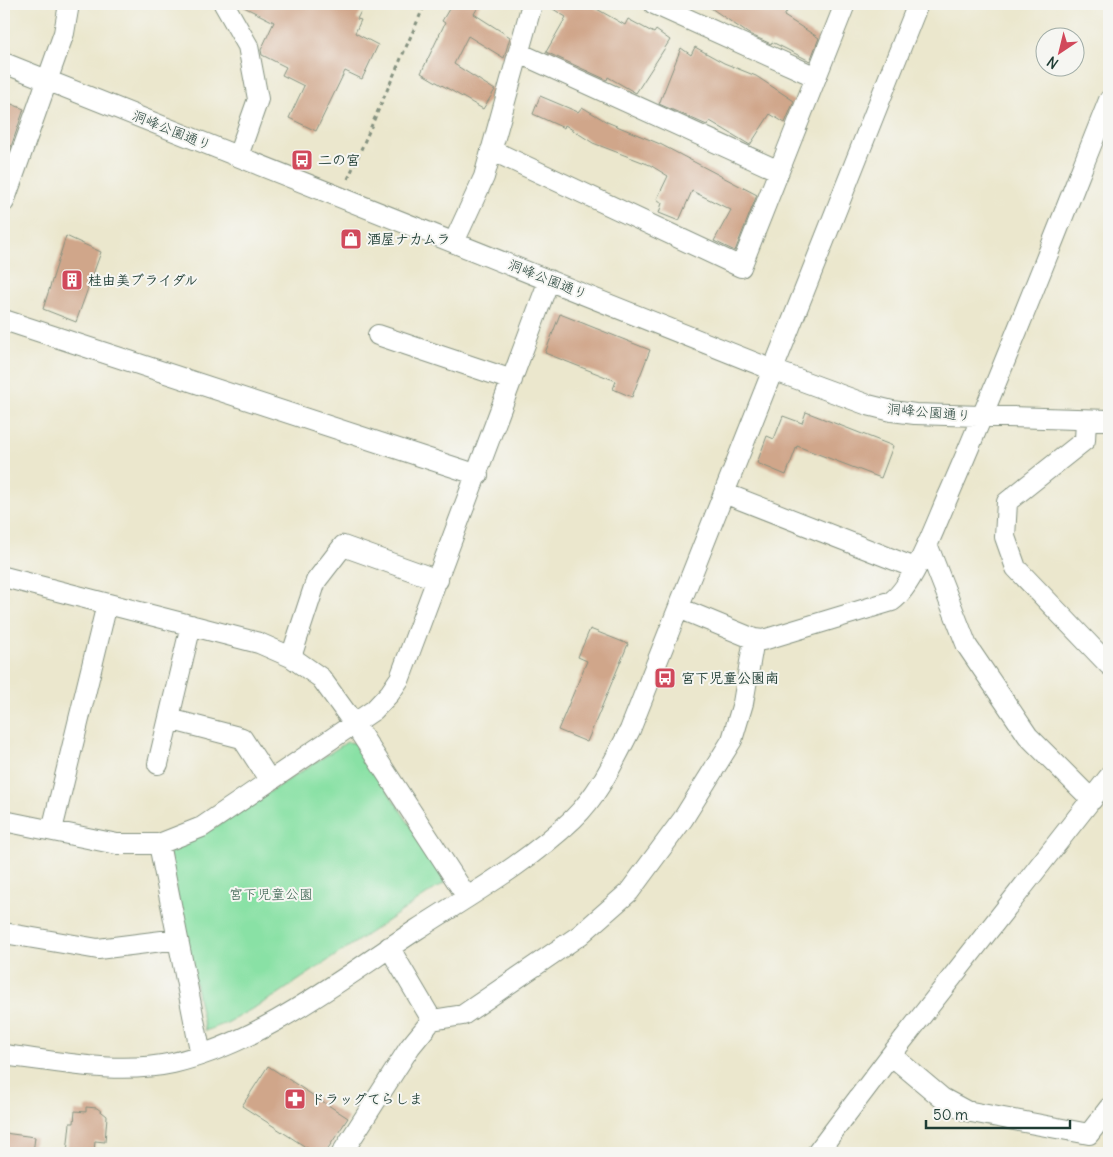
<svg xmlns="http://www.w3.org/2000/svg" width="1113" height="1157" font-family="Delius,'Klee One',sans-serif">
<rect width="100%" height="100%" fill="#f6f6f2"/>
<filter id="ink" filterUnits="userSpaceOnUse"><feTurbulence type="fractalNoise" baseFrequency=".02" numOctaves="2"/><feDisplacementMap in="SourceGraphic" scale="10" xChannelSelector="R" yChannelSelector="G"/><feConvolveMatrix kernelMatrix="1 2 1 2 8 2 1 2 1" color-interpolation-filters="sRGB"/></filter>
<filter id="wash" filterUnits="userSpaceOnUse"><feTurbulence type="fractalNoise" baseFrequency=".0096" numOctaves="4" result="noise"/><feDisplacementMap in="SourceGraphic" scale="20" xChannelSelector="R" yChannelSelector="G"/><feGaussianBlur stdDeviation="1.12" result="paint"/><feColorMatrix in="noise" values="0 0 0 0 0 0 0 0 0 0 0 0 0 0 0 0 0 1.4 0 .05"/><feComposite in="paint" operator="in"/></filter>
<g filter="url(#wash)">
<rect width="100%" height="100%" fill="#ebe7cd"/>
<path fill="#89e1a5" stroke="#548f6c" d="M347,742l9,1 91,138 -172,115 -48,27 -22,8 -36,-177 7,-9 38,-17z"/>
<g id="blocks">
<path fill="#d0a68a" d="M238,4h114l10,5 -5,10 4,1 -6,13 23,12 -16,34 -17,-8 -29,60 -27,-13 15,-32 -22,-11 4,-8 -24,-12 -1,-5 13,-28z
M452,4h28l-6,10 36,23 -6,21 -36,-22 -14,28 41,26 -12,19 -62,-36 24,-50 -3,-2z
M545,4h43l37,21 3,-6 26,14 2,-3 14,10 -34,53 -28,-16 -1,3 -61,-28 20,-35z
M705,4h87l-8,12 35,22 -9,23 -38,-19 -1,2 -22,-10z
M695,47l29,16 32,13 38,25 -9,22 -15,-9 -20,31 -40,-24 -3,4 -48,-21 22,-56 10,7z
M540,96l38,16 4,-5 25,15 53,22 97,51 -22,56 -21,-10 17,-31 -39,-19 -13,30 -20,-8 3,-10 -5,-4 11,-23 -18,-11 -57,-22 -28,-18 -1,3 -31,-14z
M4,101l20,8 -20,58z
M66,236l35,16 -25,70 -33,-13z
M560,314l90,36 -18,47 -19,-8 3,-8 -71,-28z
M806,412l87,34 -12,32 -84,-32 -11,29 -29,-12 10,-27 7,3 9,-23 19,7z
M590,629l38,15 -41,98 -29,-12 29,-69 -9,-4z
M268,1066l80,52 -23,35h-10l-73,-47z
M86,1107l11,1 10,8 -2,26 -10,-1 -1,12h-27l3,-30h4l1,-12 11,1z
M4,1133l31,4 -2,16h-29z"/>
</g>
</g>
<g filter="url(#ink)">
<use href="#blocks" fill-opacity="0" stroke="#859280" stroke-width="1"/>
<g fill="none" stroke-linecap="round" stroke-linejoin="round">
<g stroke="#859280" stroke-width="22">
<path id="minor" d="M224,4l24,42 10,53 -20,57
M654,4l162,73
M519,53l260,118
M4,63l769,307 95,35 24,6 23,3 194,6
M491,150l250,117 104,-263
M4,202l60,-169 5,-29
M454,242l30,-65 48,-173
M4,320l474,155
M378,335l134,45
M1086,420l-1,20 -78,62 -2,35 11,31 93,97
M724,493l191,75
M927,544l40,102 61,90 64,64
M4,577l255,66 32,14 30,21 34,47 112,172
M679,608l75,31 9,1 129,-39c23,-17 45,-81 58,-109 56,-129 107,-261 159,-392
M291,657l25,-76 27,-35 95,34
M169,719l73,19 28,43
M158,764l33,-139
M4,821l113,23h42l43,-17 172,-117 16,-17 10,-15 149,-398
M52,830l55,-226
M159,844l42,211
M4,933l94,16 80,-10
M432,1020l31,-5 117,-80 49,-43 54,-73 49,-79 11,-37 11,-64
M4,1055c55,7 114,20 169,8 89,-21 168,-84 243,-133 54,-35 111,-67 157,-111 26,-25 41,-58 57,-89l288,-726
M891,1055l51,43 24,13 123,23 20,-26
M342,1153l68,-106 22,-27 -43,-73
M817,1153l74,-98 218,-278"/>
</g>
<path stroke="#859280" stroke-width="3" stroke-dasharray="4 4" stroke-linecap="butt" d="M348,179l77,-175"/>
<use href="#minor" stroke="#fff" stroke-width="20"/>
</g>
</g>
<defs>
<g id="bus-square" transform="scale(1.125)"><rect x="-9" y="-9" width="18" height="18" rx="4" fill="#d1495b" stroke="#f6f6f2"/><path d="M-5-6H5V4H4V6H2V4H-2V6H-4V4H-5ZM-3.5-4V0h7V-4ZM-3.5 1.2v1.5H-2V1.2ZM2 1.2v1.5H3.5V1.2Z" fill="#fff"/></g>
<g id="shop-square" transform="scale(1.125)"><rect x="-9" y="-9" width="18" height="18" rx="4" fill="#d1495b" stroke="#f6f6f2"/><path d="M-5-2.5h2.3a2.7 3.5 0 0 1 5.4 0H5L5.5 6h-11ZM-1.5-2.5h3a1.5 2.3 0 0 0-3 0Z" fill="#fff"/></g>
<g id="building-square" transform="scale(1.125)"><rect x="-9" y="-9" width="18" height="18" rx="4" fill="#d1495b" stroke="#f6f6f2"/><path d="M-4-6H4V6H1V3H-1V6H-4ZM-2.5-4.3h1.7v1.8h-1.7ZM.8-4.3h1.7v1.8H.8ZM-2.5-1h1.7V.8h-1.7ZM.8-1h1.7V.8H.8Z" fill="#fff"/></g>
<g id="pharmacy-square" transform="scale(1.125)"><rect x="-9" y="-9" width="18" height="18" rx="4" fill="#d1495b" stroke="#f6f6f2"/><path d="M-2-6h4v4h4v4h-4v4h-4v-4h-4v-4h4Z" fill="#fff"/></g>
</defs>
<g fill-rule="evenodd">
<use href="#bus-square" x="302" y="160"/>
<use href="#shop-square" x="351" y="239"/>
<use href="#building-square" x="72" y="280"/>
<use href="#bus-square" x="665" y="678"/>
<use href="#pharmacy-square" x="295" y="1099"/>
</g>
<g text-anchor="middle" stroke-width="4" stroke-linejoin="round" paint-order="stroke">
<g font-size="14" fill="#1f3d34" stroke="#f6f6f2">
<text transform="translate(172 130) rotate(22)" y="5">洞峰公園通り</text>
<text transform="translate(548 279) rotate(22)" y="5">洞峰公園通り</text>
<text transform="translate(929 412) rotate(5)" y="5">洞峰公園通り</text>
</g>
<g font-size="14" font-weight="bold" fill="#1f3d34" stroke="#f6f6f2" text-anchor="start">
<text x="318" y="165">二の宮</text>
<text x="367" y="244">酒屋ナカムラ</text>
<text x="88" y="285">桂由美ブライダル</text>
<text x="681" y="683">宮下児童公園南</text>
<text x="311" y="1104">ドラッグてらしま</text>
</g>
<g font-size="14" fill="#345e4b" stroke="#f6f6f2">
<text x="271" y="899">宮下児童公園</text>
</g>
</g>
<rect width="1113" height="1157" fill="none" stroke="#f6f6f2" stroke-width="20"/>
<g transform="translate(1060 52) rotate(215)"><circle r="24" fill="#f6f6f2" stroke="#a0aca6"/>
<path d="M0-4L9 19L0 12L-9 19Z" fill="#d1495b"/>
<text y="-8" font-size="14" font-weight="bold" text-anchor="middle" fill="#1f3d34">N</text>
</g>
<path d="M926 1120v8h144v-8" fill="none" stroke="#1f3d34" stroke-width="2.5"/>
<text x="933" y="1120" font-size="15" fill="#1f3d34" stroke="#f6f6f2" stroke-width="4" paint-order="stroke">50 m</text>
</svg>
